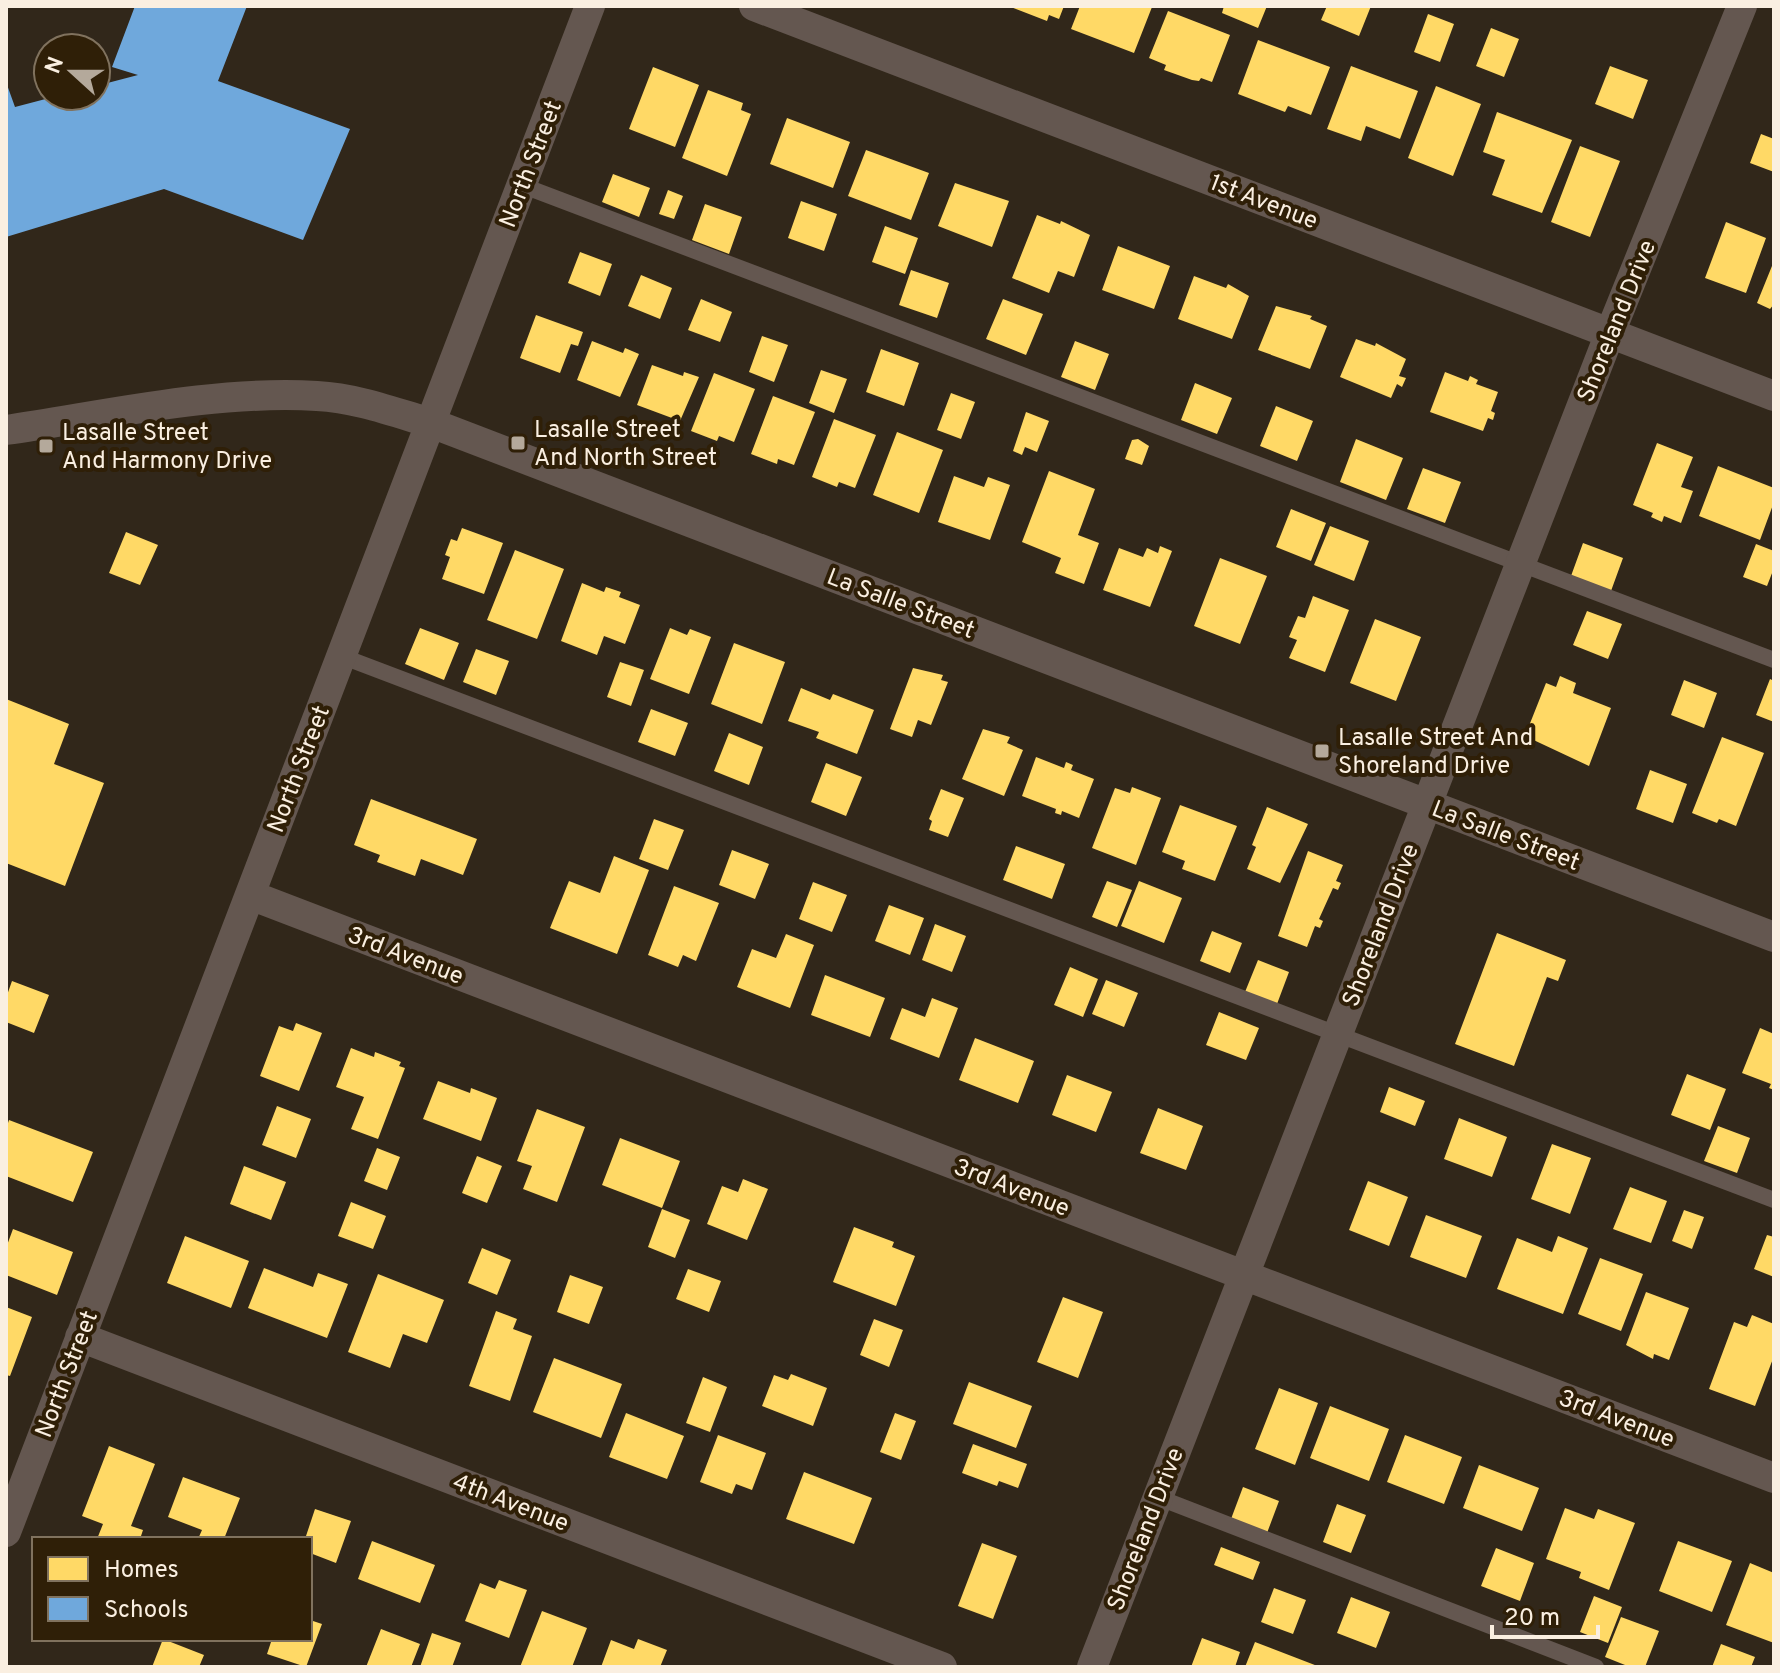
<svg xmlns="http://www.w3.org/2000/svg" width="1780" height="1673" font-family="Overpass,sans-serif">
<rect width="100%" height="100%" fill="#31271a"/>
<path fill="#ffd966" d="M1008,6h56l-5,13 -10,-4 -2,6z
M1080,6h70l2,1 -18,46 -63,-24z
M1224,6h43l-9,22 -36,-15z
M1327,6h44l-12,30 -38,-16z
M1168,11l62,24 -18,47 -11,-4 -2,3 -7,-1 -28,-10 2,-5 -17,-7z
M1428,14l26,10 -14,38 -26,-10z
M1491,28l28,11 -15,38 -28,-11z
M1258,40l72,27 -19,48 -23,-9 -3,6 -47,-18z
M1351,66l67,25 -18,48 -34,-13 -5,15 -34,-12z
M1610,66l38,14 -15,39 -38,-15z
M653,67l46,18 -24,62 -46,-18z
M1436,86l45,18 -28,72 -45,-18z
M708,90l35,13 -2,7 10,4 -24,62 -45,-18z
M1497,112l75,28 -30,73 -50,-18 13,-35 -22,-8z
M787,118l63,24 -17,46 -63,-24z
M1761,134l13,5v33l-24,-9z
M1580,146l40,15 -30,76 -39,-15z
M866,150l63,23 -18,47 -63,-24z
M613,174l37,14 -11,29 -37,-15z
M955,183l54,18 -17,46 -54,-21z
M668,190l15,6 -9,23 -15,-5z
M801,201l36,13 -13,37 -36,-13z
M705,204l37,13 -13,37 -37,-14z
M1037,215l23,9 1,-3 29,14 -16,42 -16,-6 -9,22 -37,-15z
M1726,222l40,16 -20,55 -41,-15z
M885,226l33,12 -13,36 -33,-12z
M1118,246l52,20 -16,43 -52,-19z
M580,252l32,12 -12,32 -32,-13z
M1774,261v43l-4,5 -13,-6z
M911,270l38,13 -12,35 -38,-13z
M641,275l31,13 -12,31 -32,-13z
M1194,276l32,12 2,-4 21,12 -17,43 -54,-20z
M701,299l31,13 -12,30 -32,-12z
M1003,299l40,15 -17,41 -40,-16z
M1276,306l36,10 -2,3 17,7 -17,43 -52,-19z
M536,315l47,17 -5,14 -7,-2 -11,29 -40,-15z
M762,336l26,9 -14,37 -25,-10z
M1356,339l19,7 1,-3 30,16 -7,17 7,2 -4,9 -5,-3 -6,14 -51,-21z
M592,341l31,12 2,-5 14,6 -19,43 -43,-17z
M1075,341l34,13 -14,36 -34,-13z
M881,349l38,14 -15,43 -38,-14z
M652,365l31,11 1,-4 15,5 -19,44 -43,-16z
M821,370l26,9 -13,34 -25,-10z
M1445,372l23,9 2,-5 8,4 -2,4 22,8 -7,19 4,2 -2,7 -5,-2 -5,13 -53,-19z
M714,373l41,16 -21,53 -15,-6 -2,5 -26,-10z
M1195,383l37,15 -15,36 -36,-14z
M951,393l24,9 -14,37 -24,-9z
M773,396l42,16 -21,53 -16,-6 -1,5 -26,-10z
M1276,406l37,15 -16,40 -37,-15z
M1026,412l23,9 -12,31 -12,-5 -3,8 -9,-4z
M834,419l42,16 -21,53 -16,-6 -2,5 -25,-10z
M897,432l46,18 -24,63 -46,-18z
M1138,439l11,7 -7,19 -17,-6 7,-19z
M1356,439l47,19 -17,42 -46,-18z
M1657,443l36,14 -12,30 12,4 -12,32 -17,-7 -2,6 -11,-5 2,-4 -20,-8z
M1718,466l56,22v14l-14,38 -61,-24z
M1423,468l38,14 -16,41 -38,-14z
M1049,471l46,18 -17,46 21,8 -15,41 -29,-11 6,-15 -39,-16z
M954,476l30,11 4,-10 22,8 -20,55 -52,-18z
M1291,509l35,14 -15,38 -35,-14z
M1330,526l39,15 -15,40 -40,-16z
M462,528l41,15 -19,51 -42,-15 8,-22 -5,-2 6,-16 6,2z
M126,532l32,13 -18,40 -31,-12z
M1583,543l40,15 -12,33 -40,-15z
M1756,544l18,7v17l-7,18 -24,-9z
M1160,546l12,5 -22,56 -47,-17 16,-42 24,9 4,-9 11,5z
M515,550l49,19 -27,70 -50,-19z
M1220,558l47,18 -27,68 -46,-18z
M582,583l22,9 2,-5 15,5 -2,5 21,8 -15,39 -21,-8 -7,19 -36,-14z
M1313,596l36,14 -24,62 -36,-14 8,-18 -8,-3 9,-21 7,2z
M1587,611l35,13 -14,35 -35,-14z
M1375,619l46,18 -25,64 -46,-18z
M420,628l39,15 -15,37 -39,-16z
M670,628l17,7 3,-6 21,8 -22,57 -39,-15z
M734,643l51,19 -23,62 -51,-20z
M476,649l33,12 -13,34 -33,-13z
M620,662l24,8 -13,36 -24,-9z
M913,668l30,7 -2,5 7,2 -17,43 -13,-5 -6,17 -22,-8z
M1560,676l16,7 -3,10 38,15 -22,58 -64,-30 21,-53 10,4z
M1770,679l4,2v41l-18,-7z
M1684,680l33,13 -13,35 -33,-13z
M801,688l29,12 3,-6 41,16 -17,44 -41,-16 3,-6 -31,-11z
M6,699l63,25 -15,40 50,19 -39,103 -59,-23z
M651,709l37,14 -13,33 -37,-14z
M983,729l27,8 -3,6 16,7 -19,46 -42,-17z
M729,733l34,14 -14,38 -35,-14z
M1722,737l42,16 -28,73 -17,-7 -2,4 -25,-10z
M1036,757l28,11 2,-6 7,3 -2,5 23,9 -15,39 -17,-7 -1,4 -6,-2 1,-4 -34,-13z
M826,763l36,14 -16,39 -35,-14z
M1650,770l37,14 -14,39 -37,-14z
M1132,787l29,11 -25,67 -44,-17 23,-60 15,5z
M941,789l23,9 -16,39 -19,-7 3,-9 -3,-2z
M371,799l106,40 -14,36 -42,-16 -6,17 -38,-14 3,-7 -26,-10z
M1180,805l57,21 -22,55 -33,-12 3,-8 -23,-9z
M1267,807l41,17 -28,59 -33,-14 9,-22 -4,-2z
M654,819l30,11 -16,40 -29,-11z
M1016,846l49,18 -13,35 -49,-19z
M732,850l37,14 -14,35 -36,-14z
M1308,851l35,14 -7,16 5,2 -3,7 -5,-2 -14,31 4,2 -3,7 -5,-2 -8,21 -29,-11z
M614,856l35,14 -32,84 -67,-26 19,-47 31,12z
M1107,881l25,9 -15,37 -25,-10z
M1139,881l43,17 -18,45 -43,-17z
M813,882l34,13 -15,37 -33,-13z
M674,886l45,17 -23,58 -13,-6 -5,12 -30,-12z
M889,905l35,13 -14,37 -35,-14z
M935,924l31,12 -14,36 -30,-12z
M1212,931l30,12 -12,30 -30,-12z
M1497,933l69,27 -8,21 -11,-4 -33,89 -59,-22z
M786,934l28,11 -24,63 -53,-21 15,-38 24,9z
M1258,960l31,12 -12,32 -32,-12z
M1070,967l28,12 -15,38 -29,-12z
M825,975l60,23 -15,39 -59,-22z
M1106,980l32,13 -14,34 -32,-13z
M12,981l37,14 -15,38 -28,-11v-24z
M932,998l26,10 -19,50 -49,-19 12,-31 23,9z
M1219,1012l40,16 -13,32 -40,-15z
M296,1023l26,10 -23,58 -39,-15 19,-50 14,5z
M1760,1028l14,6v56l-5,-2 2,-4 -29,-11z
M975,1038l59,23 -16,42 -59,-23z
M351,1048l23,9 1,-5 26,10 -2,4 6,2 -27,71 -27,-10 13,-32 -28,-10z
M1687,1074l39,15 -16,41 -39,-15z
M1067,1075l45,17 -16,40 -44,-17z
M438,1081l32,12 1,-5 26,10 -16,43 -58,-22z
M1389,1087l36,14 -10,25 -35,-14z
M277,1106l34,13 -15,39 -34,-13z
M1158,1108l45,18 -17,44 -46,-17z
M537,1109l48,18 -28,75 -34,-13 9,-23 -15,-5z
M1459,1118l48,19 -15,40 -48,-18z
M9,1120l84,32 -20,50 -67,-26v-47z
M1718,1126l32,12 -13,35 -33,-12z
M620,1138l60,23 -18,47 -60,-23z
M1552,1144l39,14 -21,56 -39,-15z
M377,1148l23,9 -13,33 -23,-9z
M477,1156l25,10 -15,37 -25,-10z
M244,1166l42,16 -15,38 -41,-16z
M743,1179l25,10 -21,51 -40,-16 15,-38 16,6z
M1368,1181l40,16 -19,49 -40,-16z
M1630,1187l37,14 -16,42 -38,-14z
M351,1202l35,14 -13,33 -35,-13z
M662,1209l28,11 -15,38 -27,-11z
M1684,1210l20,7 -12,32 -20,-8z
M1426,1215l56,21 -16,42 -56,-21z
M854,1227l40,15 -2,5 23,9 -19,50 -63,-24z
M13,1229l60,23 -16,43 -51,-20v-27z
M1767,1235l7,2v40l-20,-8z
M185,1236l64,25 -18,47 -64,-25z
M1558,1236l30,12 -25,66 -66,-25 20,-51 35,14z
M482,1248l29,12 -14,35 -29,-12z
M1600,1258l43,16 -22,57 -43,-17z
M264,1268l49,19 5,-14 30,11 -21,54 -79,-30z
M688,1269l33,12 -12,31 -33,-13z
M378,1274l66,26 -17,43 -24,-9 -13,34 -42,-16z
M570,1275l33,12 -14,37 -32,-12z
M1646,1292l43,16 -20,52 -15,-6 -1,5 -27,-14z
M1063,1297l40,15 -25,66 -41,-16z
M6,1307l26,10 -22,59 -4,-1z
M496,1311l21,8 -4,10 19,7 -22,65 -41,-15z
M1752,1315l22,9v32l-19,50 -46,-17 25,-67 13,5z
M874,1319l29,11 -14,37 -29,-12z
M554,1358l68,26 -21,54 -68,-26z
M791,1374l36,14 -14,38 -51,-20 12,-31 14,5z
M703,1377l24,10 -17,45 -24,-9z
M969,1382l63,24 -16,42 -63,-24z
M1279,1388l39,15 -23,62 -40,-16z
M1330,1406l59,23 -20,52 -59,-23z
M626,1413l58,23 -17,43 -58,-22z
M895,1413l21,8 -15,39 -21,-8z
M718,1435l48,18 -14,37 -16,-6 -4,10 -32,-12z
M1405,1435l57,22 -18,47 -57,-22z
M973,1444l54,20 -9,24 -19,-7 -2,5 -35,-13z
M109,1446l46,18 -24,62 12,4 -3,9h-43l6,-15 -21,-8z
M1479,1465l60,23 -17,43 -59,-23z
M804,1472l68,26 -18,46 -68,-25z
M183,1477l57,21 -16,41h-26l4,-9 -34,-13z
M1243,1487l36,14 -12,32 -36,-14z
M1337,1504l29,11 -15,38 -28,-11z
M1565,1508l29,11 4,-10 37,14 -26,67 -30,-12 2,-6 -35,-13z
M315,1509l36,12 -15,42 -26,-10v-14h-5z
M372,1541l63,24 -15,38 -62,-24z
M1678,1541l54,20 -20,51 -53,-21z
M982,1543l35,13 -24,63 -35,-13z
M1221,1547l39,15 -7,18 -39,-15z
M1496,1548l38,15 -14,38 -39,-15z
M1750,1563l24,10v70l-48,-18z
M499,1580l28,10 -18,48 -44,-17 15,-38 15,6z
M1274,1588l32,12 -13,34 -32,-12z
M1594,1596l28,11 -14,36 -28,-11z
M1351,1597l39,15 -14,36 -39,-15z
M542,1611l45,17 -15,39h-52z
M1621,1617l38,14 -14,36h-15l-25,-10z
M310,1620l12,4 -16,43 -39,-13 5,-15h38z
M381,1629l39,15 -9,23h-45z
M432,1633l29,10 -9,24h-32z
M1202,1638l38,14 -5,15h-44z
M163,1639l41,16 -5,12h-47z
M638,1639l29,11 -7,17h-59l10,-27 23,9z
M1255,1642l65,25h-75z
M1721,1644l34,13 -4,10h-39z"/>
<path fill="#6fa8dc" d="M135,6h112l-29,75 132,48 -47,111 -139,-51 -158,48v-155l9,25 42,-11h39v-10l42,-11 -26,-8z"/>
<g fill="none" stroke-linecap="round" stroke-linejoin="round">
<path stroke="#645750" stroke-width="16" d="M521,185l1253,475
M341,656l1433,544
M1157,1497l439,170"/>
<path stroke="#645750" stroke-width="30" d="M754,6l1020,390
M6,430c102,-15 208,-40 311,-34 39,2 77,16 114,27l1343,514
M250,895l1524,583
M80,1337l862,330
M6,1532l584,-1526
M1092,1667l518,-1334 132,-327"/>
</g>
<g fill="#b4a99b" stroke="#2f1f07" stroke-width="3">
<rect x="510" y="435" width="16" height="16" rx="4"/>
<rect x="38" y="438" width="16" height="16" rx="4"/>
<rect x="1314" y="743" width="16" height="16" rx="4"/>
</g>
<g text-anchor="middle" stroke-width="8" stroke-linejoin="round" paint-order="stroke">
<g font-size="24" fill="#faefe1" stroke="#2f1f07">
<text transform="translate(530 164) rotate(-69)" y="8">North Street</text>
<text transform="translate(1264 201) rotate(21)" y="8">1st Avenue</text>
<text transform="translate(1616 321) rotate(-68)" y="8">Shoreland Drive</text>
<text transform="translate(901 603) rotate(21)" y="8">La Salle Street</text>
<text transform="translate(298 769) rotate(-69)" y="8">North Street</text>
<text transform="translate(1506 835) rotate(21)" y="8">La Salle Street</text>
<text transform="translate(1380 925) rotate(-69)" y="8">Shoreland Drive</text>
<text transform="translate(406 955) rotate(21)" y="8">3rd Avenue</text>
<text transform="translate(1012 1187) rotate(21)" y="8">3rd Avenue</text>
<text transform="translate(66 1374) rotate(-69)" y="8">North Street</text>
<text transform="translate(1617 1418) rotate(21)" y="8">3rd Avenue</text>
<text transform="translate(511 1502) rotate(21)" y="8">4th Avenue</text>
<text transform="translate(1145 1529) rotate(-69)" y="8">Shoreland Drive</text>
</g>
<g font-size="24" fill="#faefe1" stroke="#2f1f07" text-anchor="start">
<text x="534" y="437">Lasalle Street<tspan x="534" dy="28">And North Street</tspan></text>
<text x="62" y="440">Lasalle Street<tspan x="62" dy="28">And Harmony Drive</tspan></text>
<text x="1338" y="745">Lasalle Street And<tspan x="1338" dy="28">Shoreland Drive</tspan></text>
</g>
</g>
<rect width="1780" height="1673" fill="none" stroke="#faefe1" stroke-width="16"/>
<rect x="32" y="1537" width="280" height="104" fill="#2f1f07" stroke="#80725e" stroke-width="2"/>
<rect x="48" y="1557" width="40" height="24" fill="#ffd966" stroke="#80725e" stroke-width="2"/>
<text x="104" y="1577" font-size="24" fill="#faefe1">Homes</text>
<rect x="48" y="1597" width="40" height="24" fill="#6fa8dc" stroke="#80725e" stroke-width="2"/>
<text x="104" y="1617" font-size="24" fill="#faefe1">Schools</text>
<g transform="translate(72 72) rotate(291)"><circle r="38" fill="#2f1f07" stroke="#80725e" stroke-width="2"/>
<path d="M0-6L14 30L0 20L-14 30Z" fill="#b4a99b"/>
<text y="-12" font-size="22" font-weight="bold" text-anchor="middle" fill="#faefe1">N</text>
</g>
<path d="M1492 1625v12h106v-12" fill="none" stroke="#faefe1" stroke-width="4"/>
<text x="1504" y="1625" font-size="24" fill="#faefe1" stroke="#2f1f07" stroke-width="6" paint-order="stroke">20 m</text>
</svg>
